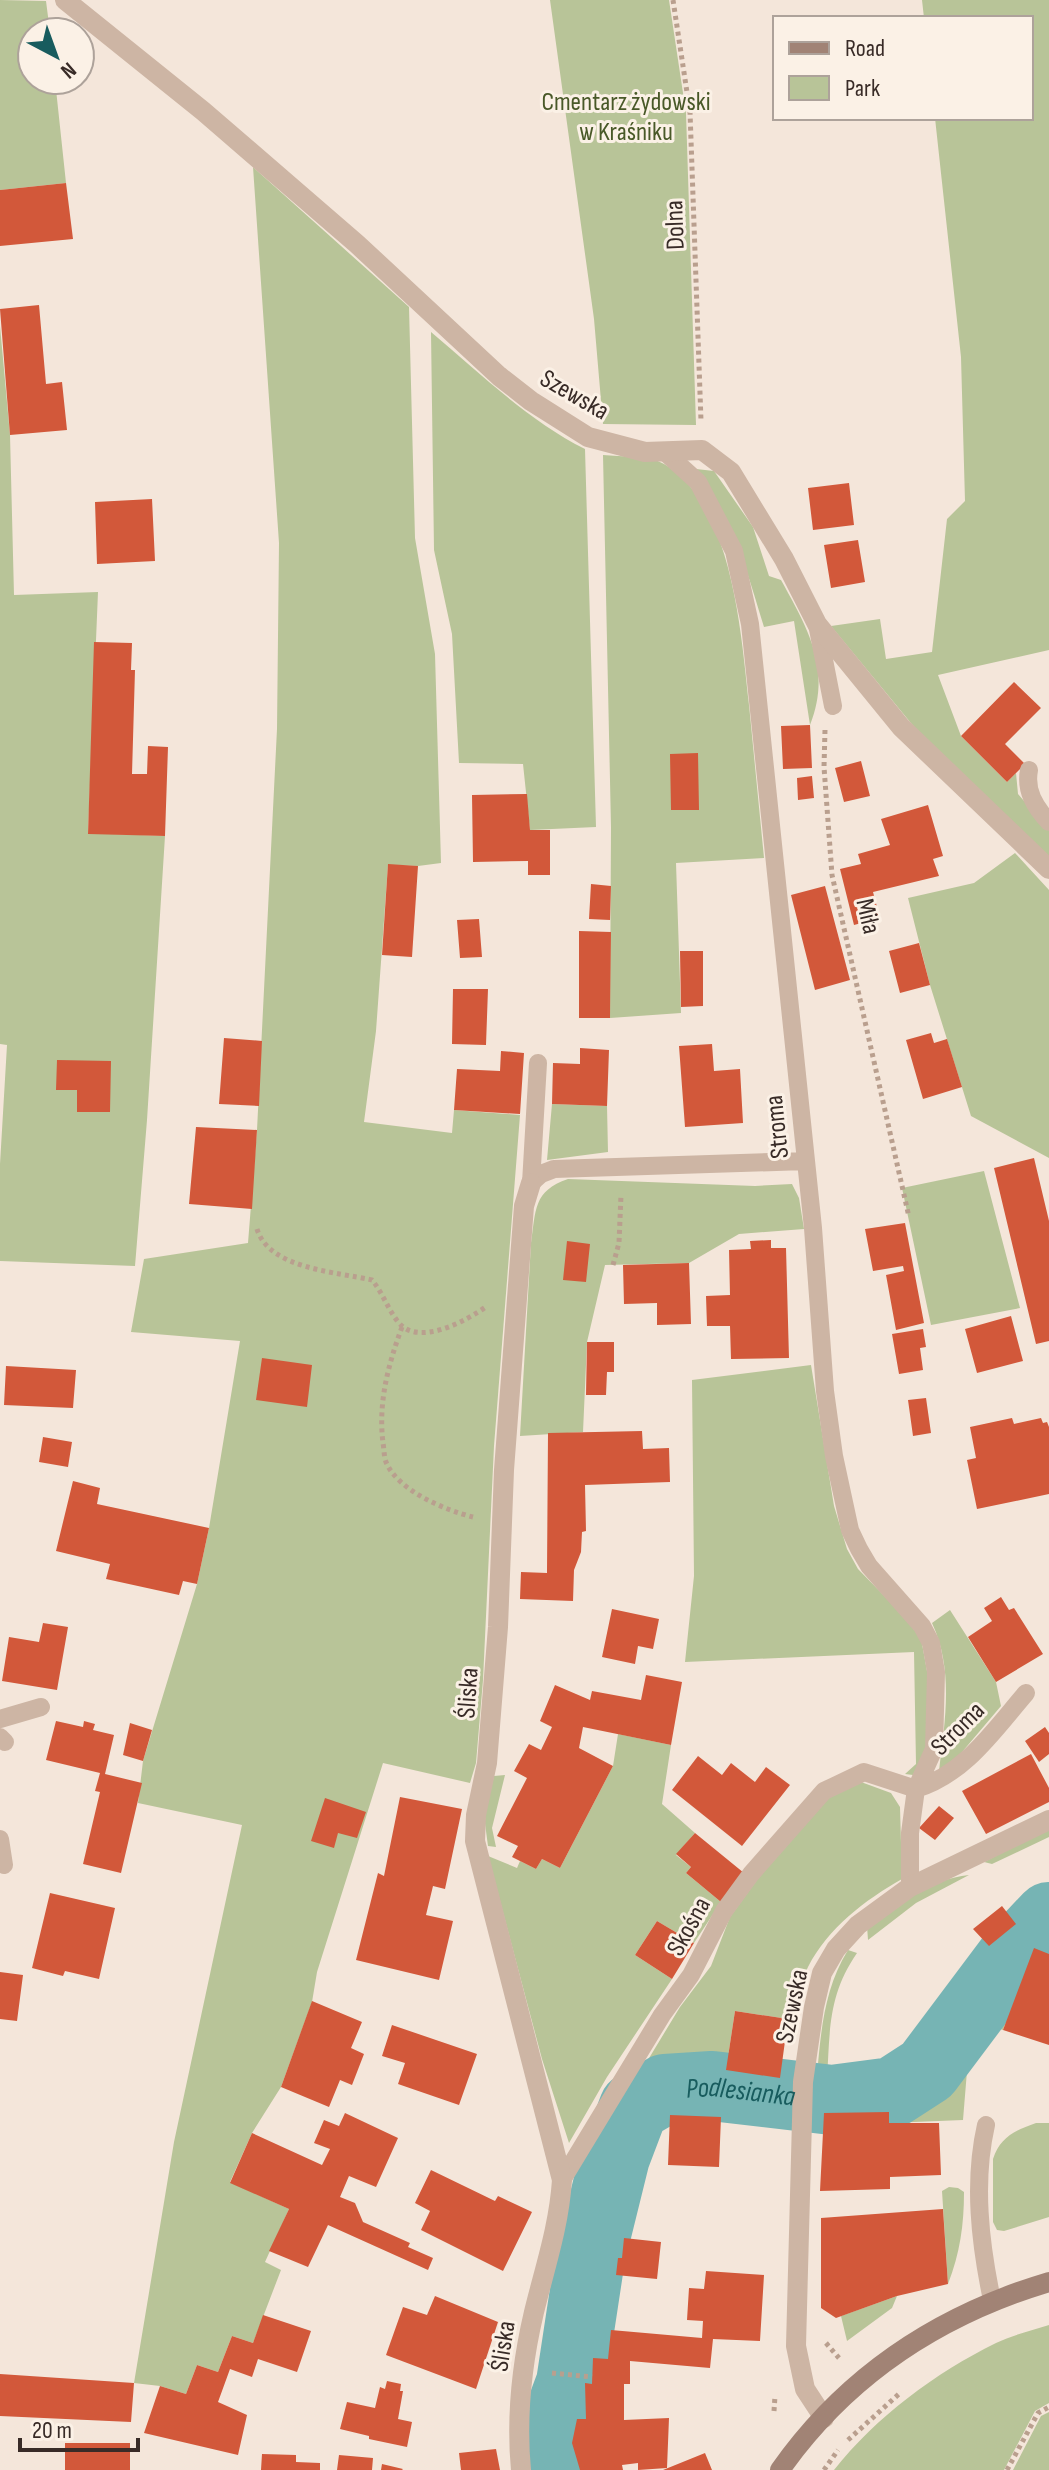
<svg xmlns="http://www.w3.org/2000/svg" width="1049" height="2470" font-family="'Sofia Sans Condensed',sans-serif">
<rect width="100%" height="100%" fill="#f4e6da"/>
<path fill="#b8c498" d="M0,0l46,1 4,31h-18v48h23l11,103 -66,7z
M550,0h119l17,113 10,312 -93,-1 -9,-105z
M922,0h127v650l-111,25 23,61 46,46 9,-9 2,21 31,36v27l-134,-129 -84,-102 49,-7 6,40 46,-7 15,-133 18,-18 -4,-144 -26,-239h96v-100h-107z
M253,167l156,140 6,231 20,116 6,209 -23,3 -30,-1 -12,166 -12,91 88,11 2,-23 66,5 -26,331 -11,234 -7,83 -6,20 -87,-20 -66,209 -5,30 -31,85 -29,46 -22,49 59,27 -24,53 16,8 -28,73 -21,-7 -14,36 -21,-7 -11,29 -26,-8 -26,-3 40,-241 68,-317 -104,-22 5,-42 54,-177 12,-56 31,-187 -109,-9 13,-73 104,-16 9,-113 20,-401 2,-186z
M0,326l10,109 4,160 84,-3 -10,241 77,3 -18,284 -12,146 -135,-5v-97l7,-119 -7,-1z
M431,332c49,41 96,88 154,117l11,378 -66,3 -7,-66 -64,-1 -7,-129 -18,-84z
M603,455c18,2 46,0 61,9 69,40 77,170 85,241 5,51 10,102 15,153l-88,5 5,150 -71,5 1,-191z
M696,469l18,2 39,56 16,49 12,4c27,49 51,89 29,145l-16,-104 -30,6c-18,-59 -31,-108 -68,-158z
M1015,853l34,37v268l-78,-42 -41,-131 -22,-87 66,-15z
M552,1104l55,2 1,46 -61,8z
M984,1171l36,137 -89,17 -29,-137z
M568,1179l187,7 37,-2 7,14 5,31 -65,5 -50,29 -84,2 -18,77 -4,90 -63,4 11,-193c5,-33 2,-52 37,-64z
M811,1365l23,141 13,43 11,20 46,47 17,22 6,33v77l-14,27 -8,-1 11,-10 -2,-112 -229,10 9,-86 -2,-196z
M950,1610l46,72 5,24 -44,52 -18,13c6,-50 15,-101 -7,-148z
M618,1734l53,11 -9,59 33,29 -19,22 15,12 -5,6 35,29 -27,41 -37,-22 -22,34 37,24 -65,98 -38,66 -27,-84 -54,-203 29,12 3,-7 16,8 6,-10 18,9 53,-102z
M505,1775l-13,53 4,19 -8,-1 -4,-30 10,-40z
M861,1782l30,11 9,14 2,72c-37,21 -74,49 -94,88 -8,16 -14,35 -20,52l-53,-8 -9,59 54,8 -5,31c-23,0 -45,-1 -68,-2 -10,0 -22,-3 -32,-1 -44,8 -49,95 -56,130l5,2 -2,20h-4l-10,101 -15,-1v9l-40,-3 27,-182 14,-33 86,-142 31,-41 19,-49 29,-40 69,-80z
M1049,1828v9l-57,27 -8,-2z
M969,1875l-53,28 -48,37 -1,-14c32,-22 63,-47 102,-51z
M1049,1906v48l-15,-5 -31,81 -17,-5 -19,46 -4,49 -74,3 -1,-11 -64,1 3,-33 -10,-5c4,-44 7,-86 31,-125l9,3c-29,42 -27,77 -30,126l41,1 17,-5 28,-17 79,-99z
M1036,2123h13v94l-45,14 -7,-1 -4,-8v-63c7,-22 23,-29 43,-36z
M949,2187l9,1 6,4c0,33 -4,61 -16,92l-6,-93z
M897,2296l-5,12 -45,33 -6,-25z
M1049,2325v78l-14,8 -31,59h-170c42,-53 101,-97 162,-127 16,-8 35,-12 53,-18z
M552,2382l33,1 1,36h-9l-5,24 8,27h-44l-2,-48z
M1049,2412v58h-36l28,-54z"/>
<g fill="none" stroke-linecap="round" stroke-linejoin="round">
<path stroke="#76b4b4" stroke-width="70" id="s1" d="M554,2470l-3,-12 7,-40 13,-35 19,-125 25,-101 19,-50 31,-18 47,-3 120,14 61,-8 34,-22 87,-116 35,-37"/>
</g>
<path fill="#d2583a" d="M66,183l7,56 -73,7v-56z
M39,305l7,79 16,-2 5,48 -57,5 -10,-126z
M849,483l5,42 -41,5 -5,-42z
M152,499l3,62 -58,3 -2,-62z
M858,540l7,42 -34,6 -7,-43z
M94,642l38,1 -1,27h4l-3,104h15l1,-28 20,1 -3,89 -77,-2z
M1014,682l27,26 -36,36 20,20 -18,18 -46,-46z
M810,725l2,43 -29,1 -2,-43z
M698,753l1,57h-28l-1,-56z
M861,761l9,35 -26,6 -9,-34z
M812,776l2,22 -16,2 -1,-22z
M527,794l3,36h20v45h-22v-14l-55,1 -1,-67z
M928,805l15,51 -10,3 6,17 -66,16 7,26 -26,7 -14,-56 21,-5 -3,-10 32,-9 -9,-26z
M388,864l30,2 -6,91 -30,-2z
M591,884l20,2 -1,34 -21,-1z
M825,886l25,94 -35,10 -24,-95z
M479,919l3,38 -22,1 -3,-38z
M579,931l32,1 -1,86h-31z
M919,943l11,42 -30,8 -11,-42z
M680,951h23v55l-22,1z
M453,989h35l-2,56 -34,-1z
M931,1033l3,10 13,-4 15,48 -39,12 -17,-59z
M224,1038l38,3 -3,65 -40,-2z
M712,1044l2,27 26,-2 3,54 -58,4 -6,-81z
M580,1048l29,2 -2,56 -55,-2 1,-41 27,1z
M501,1051l23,2 -4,61 -66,-4 3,-41 43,2z
M57,1060l54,1 -1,51h-33v-22h-21z
M196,1127l61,3 -5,79 -63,-5z
M1034,1158l15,63v120l-13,3 -42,-176z
M905,1223l19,100 -28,7 -10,-55 18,-4 -1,-5 -30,5 -8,-42z
M771,1240v8h15l3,110 -58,1 -1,-33h-23l-1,-30 24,-1 -1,-45 22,-1 -1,-8z
M567,1241l23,3 -4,38 -23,-2z
M689,1263l2,61 -34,1v-22l-33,1 -1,-39z
M1011,1316l12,45 -46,12 -12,-44z
M923,1329l3,18 -6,1 3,22 -24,4 -7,-40z
M587,1342h27v30h-7l-1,23h-20z
M262,1358l50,7 -5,42 -51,-7z
M6,1366l70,4 -3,38 -69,-3z
M926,1398l5,35 -18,3 -5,-36z
M1012,1418l2,6 27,-6 2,5 4,-1 2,5v67l-72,15 -10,-49 9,-2 -6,-31z
M642,1431l1,18 26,-1 1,34 -85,3 1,46 -4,1 -1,20 -7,18 -1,31 -53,-2 1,-27 26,1 1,-140z
M43,1437l29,5 -4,25 -29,-5z
M73,1481l27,7 -3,16 112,24 -12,56 -14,-3 -4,14 -73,-16 4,-15 -54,-13z
M1001,1597l8,13 5,-2 29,46 -47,28 -28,-45 24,-16 -8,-13z
M612,1609l47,10 -6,30 -15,-3 -3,18 -33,-7z
M43,1623l25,4 -11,63 -55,-9 7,-44 30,5z
M646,1675l36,7 -11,63 -88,-18 -4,21 34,18 -53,102 -18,-9 -6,10 -24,-12 6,-11 -21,-10 30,-58 -13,-7 15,-27 12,6 11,-23 -12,-6 15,-36 35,15 2,-9 49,9z
M56,1721l27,6 1,-6 11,3 -2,6 21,5 -9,39 37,9 -21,90 -38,-9 17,-72 -5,-1 5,-18 -54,-13z
M130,1723l22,7 -9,31 -20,-6z
M1045,1727l4,6v21l-10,8 -14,-21z
M1031,1754l18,34v14l-63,32 -24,-43z
M698,1756l24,19 9,-12 24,19 11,-15 24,18 -48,61 -70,-56z
M400,1797l62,12 -17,80 -12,-3 -7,29 27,6 -14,59 -83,-20 22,-87 6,3z
M325,1798l41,14 -9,26 -19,-5 -4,15 -23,-7z
M939,1806l15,12 -19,22 -16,-12z
M695,1833l49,40 -23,29 -35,-29 5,-6 -15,-13z
M50,1893l65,15 -16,71 -34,-8 -2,5 -31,-8z
M1002,1906l14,18 -27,22 -16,-17z
M657,1921l37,22 -22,36 -37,-24z
M1034,1948l15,6v91l-46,-15z
M0,1972l23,3 -6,46 -17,-2z
M312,2001l50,21 -11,26 13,6 -12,31 -12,-5 -11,27 -48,-20z
M735,2011l53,8 -8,59 -54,-8z
M392,2025l85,29 -18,51 -61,-21 7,-21 -23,-7z
M889,2112v11h50l2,52 -51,2v12l-70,2 4,-78z
M345,2113l53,25 -22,49 -27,-11 -9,21 15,6 8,19 47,21 -2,4 25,11 -5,12 -100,-45 -20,42 -39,-16 20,-42 -59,-26 22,-50 70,32 8,-16 -16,-6 10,-23 15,6z
M670,2115l51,2 -2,50 -51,-2z
M431,2170l64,31 3,-5 34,16 -29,59 -82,-41 9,-19 -15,-8z
M943,2209l5,75 -51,12 -61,22 -15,-10v-90z
M624,2238l37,4 -4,37 -41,-4 2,-17h4z
M706,2271l58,4 -4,66 -47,-2 -3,29 -80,-7v23h-6v36l45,-2 -2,50 -29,2v-7l-16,2 1,5h-43l-8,-27 5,-24h9l-1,-36 7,1 1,-26 15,1 3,-29 91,8 1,-17 -16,-1 2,-32 15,1z
M435,2296l63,26 -22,67 -90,-34 17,-48 24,8z
M263,2315l48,16 -14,41 -39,-13 -6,18 -22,-8 -12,33 29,13 -9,40 -94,-22 16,-47 26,8 11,-29 21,7 14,-36 21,7z
M0,2374l134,9 -3,39 -131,-6z
M387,2381l14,3 -1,7h3l-5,28 14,3 -5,25 -38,-8v-3l-29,-7 7,-27 28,6 5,-21 5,2z
M65,2443h65v27h-65z
M496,2449l4,21h-39l-2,-17z
M705,2453l7,17h-49z
M262,2454l34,1v7l24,1v7h-59z
M339,2455l34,3 -1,12h-35z
M382,2464l21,5 -1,1h-21z"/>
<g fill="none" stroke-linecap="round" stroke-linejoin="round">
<path stroke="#b99f8e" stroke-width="5" stroke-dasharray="4 4" stroke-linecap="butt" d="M673,0l17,112 11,309
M825,730l-1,37 8,108 77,342
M257,1229c12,40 80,43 115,51 11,13 16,30 27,43 20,24 69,-3 88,-17
M613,1265l6,-22 2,-48
M402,1327c-14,38 -24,76 -19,116 1,5 1,14 3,19 12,29 59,48 87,55
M826,2343l13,15
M552,2373l40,4
M774,2411l1,-15
M848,2440l52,-47
M824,2470l14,-20
M1007,2470l31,-57 11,-6"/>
<path stroke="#cdb5a4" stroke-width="18" d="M666,453l32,29 36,69 16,73 63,604 12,163 9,65 16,74 9,19 10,17 53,60 9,17 5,29 -2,77 -18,40 -6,44v54
M817,624l16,82
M1029,770c-4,21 6,37 20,52
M531,1183l10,-9 13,-5 251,-8
M531,1183l7,-120
M0,1719l41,-12
M0,1737l5,5
M916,1789c49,-15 78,-59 110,-96
M0,1839l4,26
M986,2125c-13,57 -6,118 6,175
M562,2180l100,-165 29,-40 33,-64 27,-37 73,-83 40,-19 52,17"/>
<path stroke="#cdb5a4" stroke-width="20" d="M65,0l138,111 154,133 142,132 32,25 57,36 57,15 57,-2 29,22 53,87 33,65 84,103 148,142
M824,2418l-19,-29 -9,-43 7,-264 11,-75 8,-34 14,-24 22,-24 52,-38 139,-67
M521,2470c-5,-53 1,-107 13,-158 11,-45 25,-86 28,-132l-87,-339 1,-26 11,-52 11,-136 6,-157 20,-264 7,-23"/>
<path stroke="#a18375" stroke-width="20" d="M780,2470c67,-95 159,-155 269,-188"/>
</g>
<g text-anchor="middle" stroke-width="6" stroke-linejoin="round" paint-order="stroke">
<g font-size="26" fill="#495928" stroke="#fbf1e6">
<text x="626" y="110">Cmentarz żydowski<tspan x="626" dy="30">w Kraśniku</tspan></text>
</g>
<g font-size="26" fill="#382b27" stroke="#fbf1e6">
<text transform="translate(674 225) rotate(-92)" y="9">Dolna</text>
<text transform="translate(575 394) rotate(30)" y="9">Szewska</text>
<text transform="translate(869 916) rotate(77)" y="9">Miła</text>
<text transform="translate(776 1127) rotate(-96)" y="9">Stroma</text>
<text transform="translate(467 1693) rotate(-86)" y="9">Śliska</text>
<text transform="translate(957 1728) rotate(-45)" y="9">Stroma</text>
<text transform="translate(688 1926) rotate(-61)" y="9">Skośna</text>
<text transform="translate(791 2006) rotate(-78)" y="9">Szewska</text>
<text transform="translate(502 2346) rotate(-81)" y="9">Śliska</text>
</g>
<g font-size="28" font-style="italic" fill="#185c5e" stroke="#fbf1e6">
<text dy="10" stroke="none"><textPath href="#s1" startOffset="486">Podlesianka</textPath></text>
</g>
</g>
<rect x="773" y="16" width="260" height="104" fill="#fbf1e6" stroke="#ada29a" stroke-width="2"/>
<rect x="789" y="42" width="40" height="12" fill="#a18375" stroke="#ada29a" stroke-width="2"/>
<text x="845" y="56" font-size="24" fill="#382b27">Road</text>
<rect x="789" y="76" width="40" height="24" fill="#b8c498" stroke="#ada29a" stroke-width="2"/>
<text x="845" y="96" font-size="24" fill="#382b27">Park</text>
<g transform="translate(56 56) rotate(139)"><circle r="38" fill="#fbf1e6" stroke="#ada29a" stroke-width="2"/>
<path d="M0-6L14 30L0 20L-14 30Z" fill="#185c5e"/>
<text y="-12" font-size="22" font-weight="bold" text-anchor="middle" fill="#382b27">N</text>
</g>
<path d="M20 2438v12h118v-12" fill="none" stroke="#382b27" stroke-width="4"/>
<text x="32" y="2438" font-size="24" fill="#382b27" stroke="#fbf1e6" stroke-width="6" paint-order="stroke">20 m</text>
</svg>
